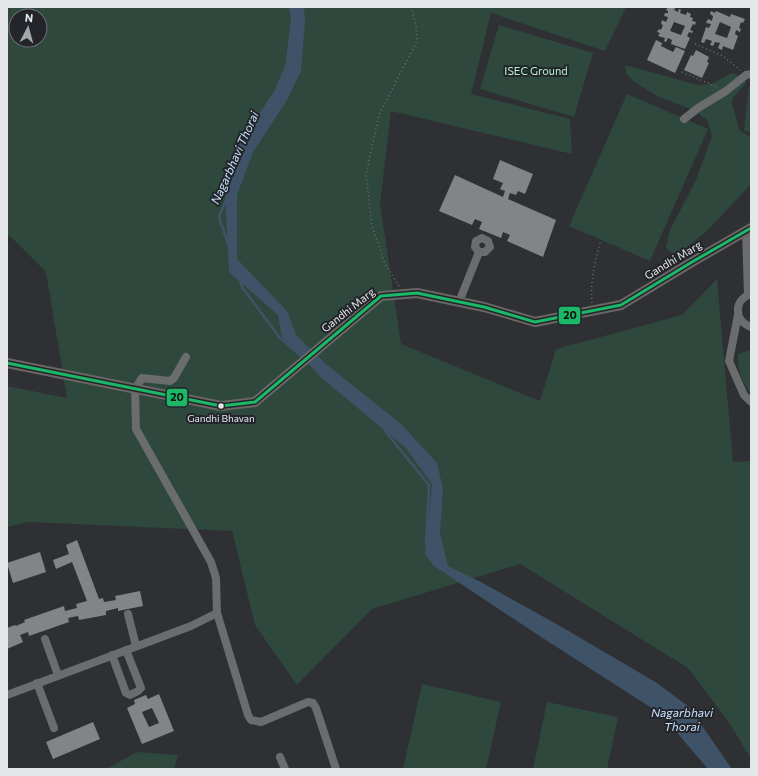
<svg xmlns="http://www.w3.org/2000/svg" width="758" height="776" font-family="Commissioner,sans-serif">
<rect width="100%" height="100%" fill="#2e3033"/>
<path fill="#2e483d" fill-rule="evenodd" d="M7,7h619l-21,44 -114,-38 -20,81 99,25 2,35 -181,-43 -11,93 21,140 139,57 16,-52 126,-34 35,-36 16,183 18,-1v298l-23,-38 -40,-53 -168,-104 -148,45 -75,76 -42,-60 -23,-94 -203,-9 -22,5v-141l60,12 -21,-126 -36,-36 -3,-1zM16,16h24v24h-24z
M499,25l94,28 -19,64 -94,-28z
M625,65l73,20 14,-1 20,-11 9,3 4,3 1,4 -14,16v5l8,27 11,6v47l-44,47 -26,21 -9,1 -6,-5 4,-18 26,-50 16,-44 -5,-16 -14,-10 -34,-13 -23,-14 -10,-9z
M749,86h2v46l-7,-1z
M627,94l81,35 -58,132 -81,-35z
M751,350v44c-9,-13 -14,-24 -13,-40z
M422,684l79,18 -15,67h-83z
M547,702l71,15 -11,52h-74z
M137,752l41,3 -4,14h-68z"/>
<path fill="#3f5368" d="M289,7h15l1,14 -4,50 -14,29 -34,52 -16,43v64l50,52 9,24 31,30 74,59 36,39 6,26 -3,45 8,32 31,15 81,45 97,57 32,24 43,62h-24l-47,-55 -123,-79 -104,-69 -9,-12 7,-70 -26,-36 -82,-68 -42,-43 -4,-22 -49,-43 -4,-81 11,-42 48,-73 7,-57z"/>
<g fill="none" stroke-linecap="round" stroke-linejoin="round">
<path stroke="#3f5368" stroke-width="2.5" d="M277,88l9,-21
M226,200l-7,17 9,27
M240,279l2,8 38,51 22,19
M385,431l44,54 -3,59 2,4"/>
</g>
<path fill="#838487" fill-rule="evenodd" d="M668,7h8l-2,3 4,2 1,-3 2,1 -1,3 6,2 1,-3 4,2 -1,3 3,1 -1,3 4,1 -1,3 -2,-1 -3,6 3,1 -1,2 -3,-1 -2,4 3,2 -5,11 -14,-5 1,-4 -4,-2 -2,4 -2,-1 1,-3 -7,-2 2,-3 -3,-1 2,-3 2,1 2,-5 -2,-1 1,-4 4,2 2,-5 -4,-1 1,-3h3v-2l-2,-1zM674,22l11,4 -4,9 -11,-4z
M711,11l4,2 1,-2 14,6 1,-3 14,5 -2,4 -2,-1 -2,6 2,1 -1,3 -4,-2 -1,4 3,2 -5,14 -10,-4 -1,4 -4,-2 2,-5 -5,-1 -2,4 -3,-1 2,-4 -6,-2 -2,4 -3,-1 5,-15 3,1 2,-4 -5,-1 2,-4 4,2 1,-5 -3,-2zM720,22l11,5 -4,11 -12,-4z
M656,40l6,3 -1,3 12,6 3,-5 9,4 -10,22 -28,-13z
M696,50l13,7 -2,5 2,1 -7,15 -18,-8 7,-15 2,1z
M500,160l33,14 -8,20 -7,-3 -2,4 -6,-2 -2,6 48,21 -13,37 -36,-16 3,-6 -7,-3 -2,6 -22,-9 3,-7 -7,-3 -3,6 -33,-14 16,-36 48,22 2,-6 -5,-2 3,-6 -10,-4z
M77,540l22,59 4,-1 1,4 12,-2 -1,-4 25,-5 3,15 -25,5v-3l-12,3v4l-27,5 -1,-4 -10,2 1,4 -40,14 -1,-4 -8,3 3,7 -16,7v-21l8,-3 1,1 9,-4 -1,-2 40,-14 1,5 12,-3 -1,-4 11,-3 -15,-39 -16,7 -3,-9 16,-6 -3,-9z
M40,552l6,20 -33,11 -6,-20z
M159,694l15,37 -32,13 -15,-36 8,-4 -1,-4 12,-5 2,4zM152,708l7,15 -10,4 -7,-15z
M93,722l7,17 -47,20 -7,-17z"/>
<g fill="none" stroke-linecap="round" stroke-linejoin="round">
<path stroke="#6d6e70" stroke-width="1.5" stroke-dasharray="1 3" stroke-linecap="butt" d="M695,44l28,12 17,14
M682,72l35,15
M399,286l-14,-22 -13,-38 -6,-52 13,-59 38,-74 -1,-15 -5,-19
M592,303c-2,-21 3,-43 9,-63"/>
<path stroke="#6a6c6e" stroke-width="8" d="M684,119l14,-11 28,-17 20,-16 5,-1
M746,231l2,64
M482,238l6,3 2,6 -5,5h-6l-4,-5 1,-6z
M751,294c-18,6 -17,27 0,33
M459,302l20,-50
M738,315l-9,46 15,34 7,7
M217,613l31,102 3,5 10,2 47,-20 5,1 3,5 20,61
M128,614l8,32
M45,639l13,36
M112,655l14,38 4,2 8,-4 3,-3 -15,-38
M37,683l17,45
M7,695l184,-69 26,-13 -1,-35 -5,-16 -75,-133 -1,-40 7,-11 28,3 4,-3 12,-21
M280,757l5,12"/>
<path stroke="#696663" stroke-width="10" d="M7,363l214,43 34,-4 126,-106 36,-3 67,14 51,15 86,-17 71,-43 59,-34"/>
<g stroke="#23252b" stroke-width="6">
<path id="bus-1" d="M7,363l214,43 34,-4 126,-106 36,-3 67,14 51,15 86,-17 71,-43 59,-34"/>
</g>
<use href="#bus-1" stroke="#1ab867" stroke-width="3"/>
</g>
<circle fill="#e4e6ea" stroke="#23252b" stroke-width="1.5" cx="221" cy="406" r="3.5"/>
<g text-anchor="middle" stroke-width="4" stroke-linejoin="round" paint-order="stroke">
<g font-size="10" fill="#e4e6ea" stroke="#23252b">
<text x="221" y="422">Gandhi Bhavan</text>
</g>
<g font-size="11" fill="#b1f1d2" stroke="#23252b">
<text x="536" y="75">ISEC Ground</text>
</g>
<g font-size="11" fill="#e4e6ea" stroke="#23252b">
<text transform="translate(673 260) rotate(-31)" y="4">Gandhi Marg</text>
<text transform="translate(348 310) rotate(-38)" y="4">Gandhi Marg</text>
</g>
<g font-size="12" font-style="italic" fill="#cae2fe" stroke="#23252b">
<text transform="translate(235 158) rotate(-66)" y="4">Nagarbhavi Thorai</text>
<text x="682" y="717">Nagarbhavi<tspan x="682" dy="14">Thorai</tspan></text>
</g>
</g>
<g stroke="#23252b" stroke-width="1.5">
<rect x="558" y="306" width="23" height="19" rx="4" fill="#1ab867"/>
<rect x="166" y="388" width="22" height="19" rx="4" fill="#1ab867"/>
</g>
<g font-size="11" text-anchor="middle" font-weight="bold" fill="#111">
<text x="570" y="319">20</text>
<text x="177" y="401">20</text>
</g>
<rect width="758" height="776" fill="none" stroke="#e4e6ea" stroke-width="16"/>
<g transform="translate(28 28) rotate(6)"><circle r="19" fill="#23252b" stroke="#707277"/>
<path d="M0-3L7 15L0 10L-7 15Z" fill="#a4a6aa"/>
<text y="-6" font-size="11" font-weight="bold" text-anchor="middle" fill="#e4e6ea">N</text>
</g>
</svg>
